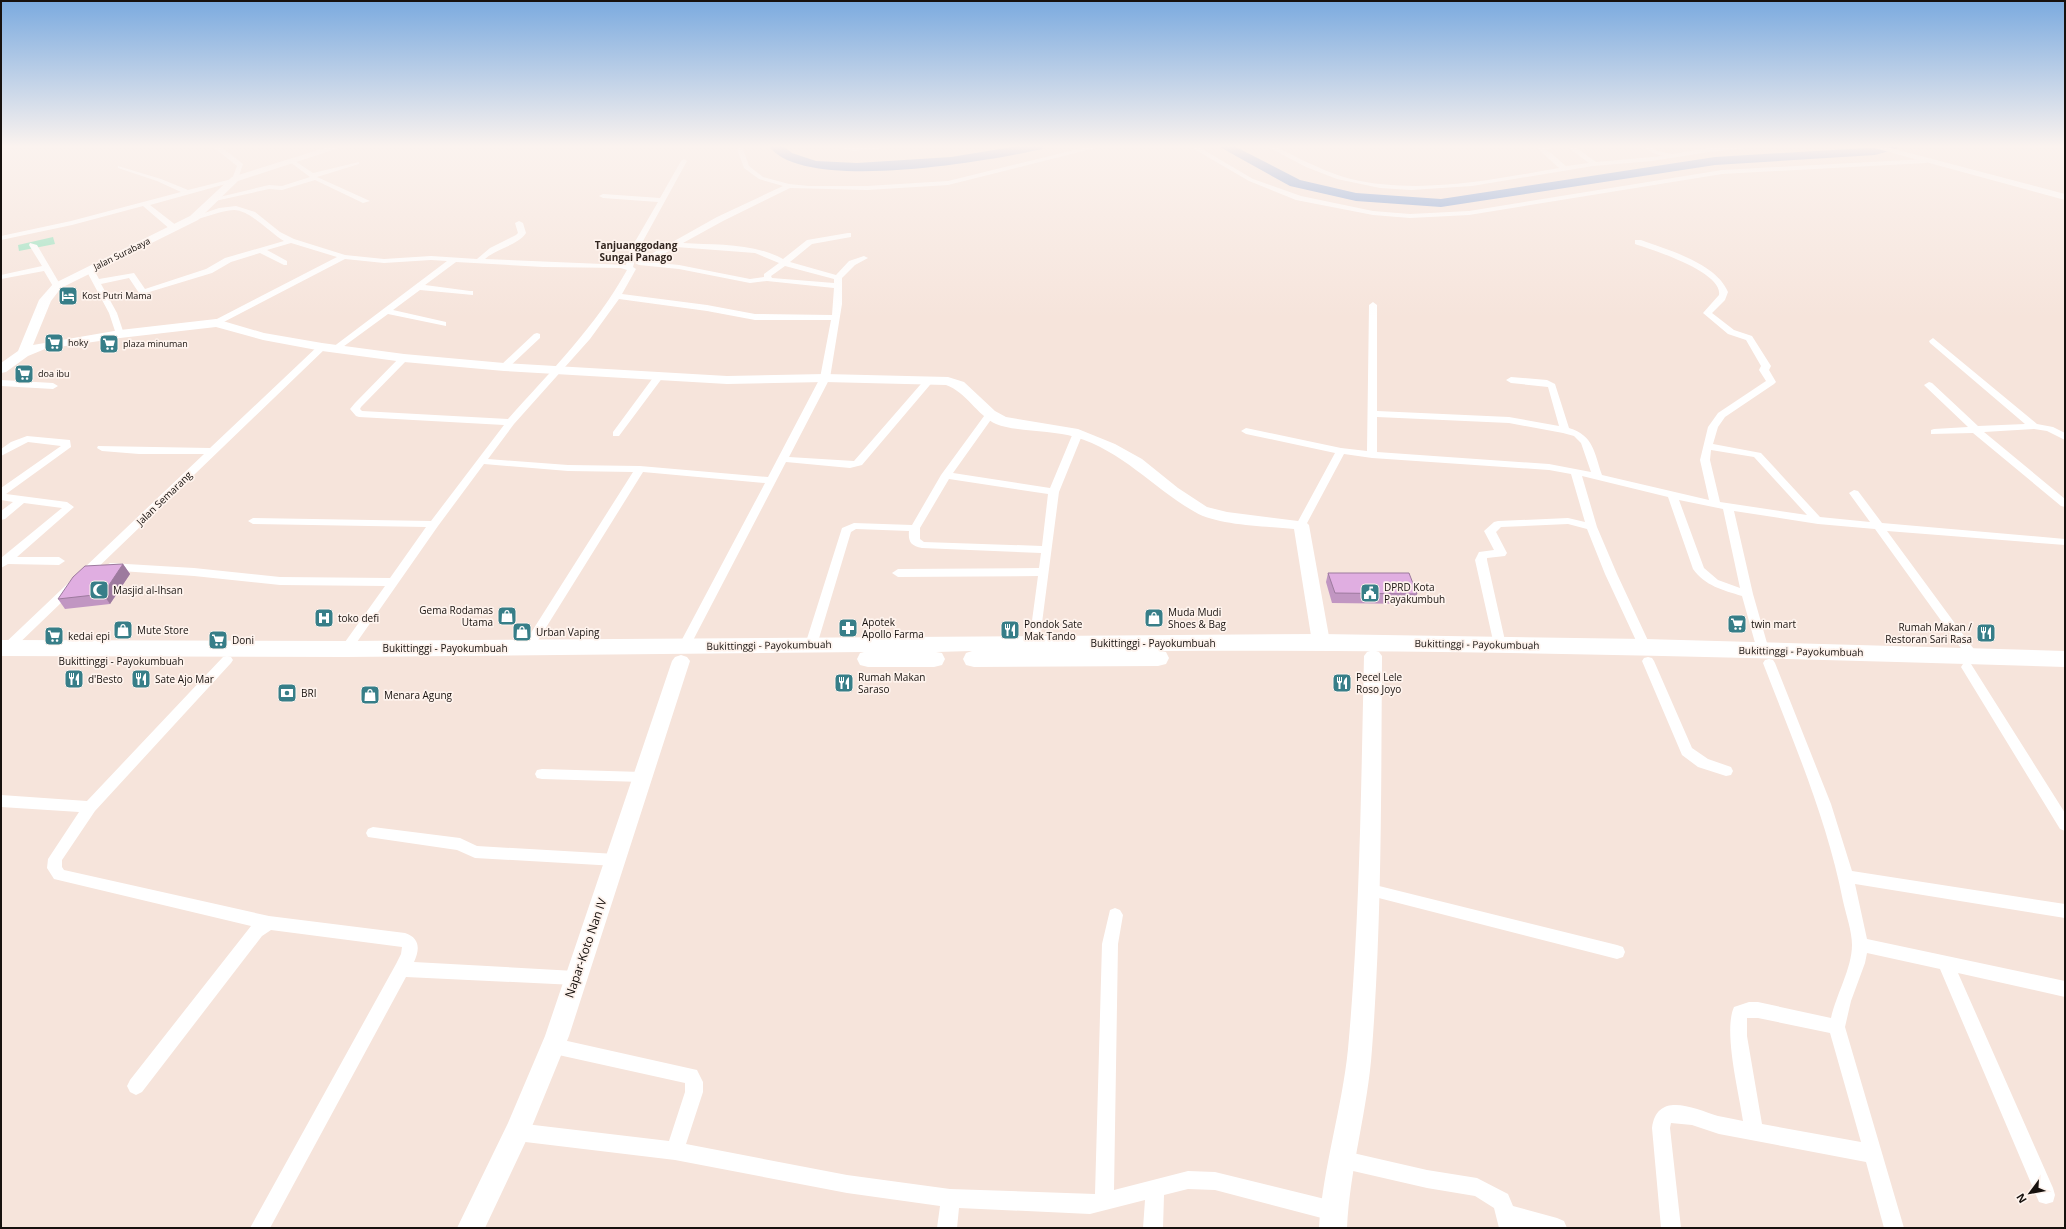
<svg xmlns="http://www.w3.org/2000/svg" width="2066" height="1229" font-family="'Open Sans',sans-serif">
<rect width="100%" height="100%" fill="#f6e4db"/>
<path fill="#99e1be" d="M53,237l2,7 -36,7 -1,-6z"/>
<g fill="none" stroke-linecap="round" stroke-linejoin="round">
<path fill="#789bd2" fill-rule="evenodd" d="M769,146h14l9,7 24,8 41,2 94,-6 67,-11h25l-1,3c-51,12 -240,45 -273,-3z
M1218,146h16l66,34 56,13 85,6 274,-42 183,-11 -1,3 -22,6 -160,10 -274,42 -85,-6 -66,-15z"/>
<path fill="#fff" fill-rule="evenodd" d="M212,146h8l23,18 -5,15 -5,3 -83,23 27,21v4h-6l-28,-24 -71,19 -71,15v-4l70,-15 110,-29 -24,-11 -39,-13v-2l43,13 27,11 44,-11 5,-13z
M736,146h6l7,20 14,11 26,7 20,2h58l81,-5 143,-35h12l-155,39 -81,5 -77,-2 -67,33 -40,22c33,2 71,0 100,16l24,-19 41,-7h3v4l-39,7 -22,18 46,13 13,-14 15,-5 4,2 -13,7 -13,13v26l-12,74 -41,79 65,4 73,-84h6l2,2 -73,86 -12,3 -64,-6 -98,188h-8l-2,-3 87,-164 -122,-11 -111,178h-8l-2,-3 111,-175 -65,-1 -84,-7 -46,62 -88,126h-8l-2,-3 45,-63 -105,-1 -86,-9 -88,-6 -2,-3 6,-4 84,5 86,9 110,1 36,-51 -173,-3 -5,-3 5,-3 178,3 73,-96 -145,-8 -3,-1 -6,-7 5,-6 46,-47h6v4l-46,47 -1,2 2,2 146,8c43,-48 88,-93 119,-149l-6,-2 -78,-1 -87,-5 -31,23 45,6h3v4l-53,-5 -27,20 53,12v4l-58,-12 -52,38 -3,-1v-4l114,-86 -16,-1 -47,3 -39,-4 -129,67 -4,-3 1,-2 124,-64 -46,-14 -24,7 20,11v4h-3l-24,-12 -29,9 -19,11 -66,20h-7l-10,-15 -28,6 16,29 7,21 -4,3 -4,-3 -7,-21 -23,-43 1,-2h6l6,11 35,-6 11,16 61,-20 19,-11 59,-17c-14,-8 -34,-31 -50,-31 -14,1 -27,7 -40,10l-4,-2 29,-10 17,-2 19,6 25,20 14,7 51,16 39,4 47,-3 46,3 13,-11 26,-13 2,-2 -3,-10 4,-2 4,2 3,10c-9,13 -29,15 -41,26l141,6 3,-13 29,-50 -55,-4 -4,-2 4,-2 57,4 21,-37 3,-2 3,2 -50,91 -4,15 3,2 -14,25 85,11 48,9 77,1 2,-27 -67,-7 -17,2 -71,-14 -40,-4 -4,-2 82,-46 66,-31 -24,-7 -15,-11zM676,247l79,6 24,10 -15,11v3l-14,2 -71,-14 -30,-3zM785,266l49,13v4l-62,-5 -1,-2zM619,299l88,12 48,9h76l-11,58 -52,99 -128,-11 -72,-1 -80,-6 26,-35 76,-85z
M833,146h72l-52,5z
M1189,146h8l56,33 48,17 72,15 37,3 59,-3 253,-41 204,-11 3,2 -3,2 -204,11 -253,41 -59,3 -37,-3 -77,-15 -47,-19z
M1266,146c13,0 24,8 36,14 16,7 32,15 49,19 68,16 140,1 208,-11l-21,-19 -1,-1 2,-2h24l-17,3 20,17 23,-3 -23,-17h8l22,16 67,-6 -10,-3 -11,-7h8l7,5 15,3 37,-6 57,-2 -57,6 -57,9 -59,5 -121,20 -61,4 -31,-2 -43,-9 -31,-12z
M292,159l21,14 46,-11v2l-42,13 53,24 -7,2 -48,-23 -33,10 -13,-1 -54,12 -4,-2 58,-14 13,1 28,-9 -20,-15v-2z
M1635,240h6c27,10 75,23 87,52l-3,8 -13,13 22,17 18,6 19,30 -2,4 7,12 -2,2 -49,33 -7,10 -5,17 48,9 59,64 50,5 -21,-29 5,-3 4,1 24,32 183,16v6l-178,-14 89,121 2,3 -2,3h-8l-93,-129 -57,-5 -84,-13 19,83 16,56 -2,3h-8l-2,-3 -15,-54c-19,-6 -37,-10 -49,-27l-25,-72 -86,-21 15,51 20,47 34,73 -2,3h-8l-2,-3 -34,-73 -18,-45 -19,-5 -67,3 -5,5 11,21 -2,3 -18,2v2l19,85 -2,3h-8l-2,-3 -19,-85 4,-8 15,-2 -10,-19 10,-9 4,-1 70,-3 17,4 -14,-48 -22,-4 -177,-12 -28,-4 -38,71 -5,3 -4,-1 -1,-2 39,-72 -89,-19 -5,-3 5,-3 95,20 26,3 2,-146 4,-3 4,3v106l132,6 50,9 -11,-39 -37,-4 -5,-3 5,-3 36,3 8,4 14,44c25,8 25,24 33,47l107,25 -9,-40 8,-33 10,-14 48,-32 -7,-11 2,-4 -15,-26 -18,-6 -25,-21 16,-18c4,-23 -66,-45 -84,-51zM1377,417l132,6 54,10 11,3 7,7 10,29 -42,-8 -172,-12zM1711,450l43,7 53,58 -87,-13 -10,-42zM1679,500l44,9 17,79 -22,-8 -14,-12z
M30,243l7,2 24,41 -1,2h-6l-10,-17 -43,8v-4l41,-9 -13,-21z
M537,333l3,1v4l-33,31h-6v-4l33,-31z
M1933,338l104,86 16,3 12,6v7l-18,-9 -13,-2 -50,3 81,67v8l-4,-1 -88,-73 -42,1v-4l3,-1 34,-2 -42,-40 -2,-2 5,-3 3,1 46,43 47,-2 -95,-81 -1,-2z
M322,344l3,1v4l-314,302h-8l-2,-3 2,-3 201,-191h-65l-37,-3 -5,-3 1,-2 112,2 109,-103z
M658,374l5,3 -44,59h-6v-4l42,-57z
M1,380l52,3 5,3 -5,3 -52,-3z
M990,411l5,3 -42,59 97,15 23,-55 5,-3 5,3 -24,59 -20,154h-8l-2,-3 9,-67 -140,1 -6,-4 6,-4 141,-1 2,-15 -119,-5c-11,-2 -14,-6 -13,-17l-53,-2 -5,3 -34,113 -2,3h-8l-2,-3 37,-117 12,-5 58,2 29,-50 46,-63zM949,479l99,15 -6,52 -118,-4 -4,-3v-11z
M27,436l43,4 1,7 -65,47 61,8 7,5 -57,50h42l6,4 -6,4 -51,-1 -7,4v-10l61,-50 -38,-5 -19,16 -4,1v-9l12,-9 -12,-2v-12l60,-42 -33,-4 -27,14v-7l10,-7z
M227,656l4,1 2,3 -2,3 -136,148 -33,49v7l2,3 205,46 136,17c15,5 15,16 9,29l161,9 6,2 2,5 -2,5 -6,2 -169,-8 -136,251h-20l146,-264 5,-10 1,-7 -131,-17 -9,6 -120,156 -6,3 -6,-3 -3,-6 3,-6 121,-154 -197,-47 -7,-11 1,-9 31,-47 -78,-5v-12l86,6 136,-144z
M1648,657l4,1 2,3 38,87 16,11 23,8 2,4 -2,4 -5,1 -28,-9 -16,-12 -40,-94 2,-3z
M1769,659l4,1 2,3 56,141 21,67 213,33v14l-210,-34 12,55 198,42v16l-107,-24 95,215 2,7 -2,7 -7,2 -7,-2 -99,-233 -73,-16 -2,10 -14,38 -6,26 59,201h-20l-18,-66 -147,-28 -27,-9 -21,-2 -1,5 11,100h-20l-9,-100c5,-38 43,-19 66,-12 9,2 17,3 25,5 -4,-28 -20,-90 -9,-114l15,-5h9l73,16c5,-23 21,-50 21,-73 0,-14 -6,-30 -9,-44 -16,-82 -50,-160 -80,-238l2,-3zM1747,1018h11l72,15 31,109 -99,-18 -15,-88z
M1967,663l4,1 94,149v18l-5,-2 -99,-162 2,-3z
M542,769l100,3 5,1 2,4 -2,4 -5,1 -100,-3 -5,-1 -2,-4 2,-4z
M373,827l87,11 17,8 139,8 5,2 2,4 -2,4 -5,2 -141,-8 -18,-8 -89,-13 -2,-4 2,-4z
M1367,883l250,62 6,2 2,5 -2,5 -6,2 -250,-64 -5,-1 -3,-5 3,-5z
M1115,908l5,2 3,5 -5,29 -4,246 74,-19 27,1 118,29 7,3 3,7 -3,7 -7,3 -118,-31 -27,-1 -24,6 -1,33h-20l2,-28 -55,14 -131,-6 -2,20h-20l3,-22 -93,-13 -172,-33 -158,-19 -6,-3 -3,-6 3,-6 6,-3 152,18 16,-49v-9l-131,-29 -6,-2 -3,-6 3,-6 6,-2 143,32 6,12v10l-17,52 161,31 103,14 145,5 7,-250 8,-34z
M1340,1150l87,20 50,8 31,16 5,12 44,12 7,3 3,7h-68l-5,-20 -19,-12 -48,-8 -87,-20 -7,-2 -2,-7 2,-7z"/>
<path fill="#fff" fill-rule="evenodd" d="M331,146h14l-107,35 -40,39 -137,68 -10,13 -18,44 87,-15 96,-11 48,14 58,10 82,11 100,9 223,13 98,-2 123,3 16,5 31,29 11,6 72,12 37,15 27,15 36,29 29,19 20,5 79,10 3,3 21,117 -3,4 -6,2 -6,-2 -3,-4 -18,-113c-27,-3 -76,-3 -99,-17 -41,-23 -72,-61 -120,-75 -22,-7 -59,-5 -79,-13 -19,-9 -30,-32 -50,-39l-121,-3 -98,2 -223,-13 -100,-9 -82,-11 -59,-11 -47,-13 -96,11 -75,11 -17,7 -22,16 -5,1v-10l17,-12 21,-51 14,-16 137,-68 42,-39z
M1867,146h16l182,48v6z
M1373,650l6,2 3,4c-1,131 0,262 -10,393 -4,60 -22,118 -25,179h-28c4,-61 23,-119 29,-179 12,-131 13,-262 16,-393l3,-4z
M681,655l6,2 3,4 -121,375 -43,105 -41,87h-28l51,-105 37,-87 127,-375 3,-4z"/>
<path fill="#fff" fill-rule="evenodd" d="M1321,634l324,5 420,12v16c-302,-9 -603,-18 -905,-16l6,1 3,6 -3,6 -8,2 -184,1 -8,-2 -3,-6 3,-6 6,-2 -36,1 6,1 3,6 -3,6 -8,2h-66l-8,-2 -3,-6 3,-6 4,-1 -518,5 -345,-1v-16l345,1z"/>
</g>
<path fill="#c196c2" d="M123,564l7,10 -20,30 -45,5 -7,-10z
M1328,573l89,21 -3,10 -82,-1 -6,-21z"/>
<path fill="#9d7a9e" d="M123,564l7,10 -20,30 -7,-10z"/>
<path fill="#e0aee1" stroke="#9d7a9e" d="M123,564l-20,30 -45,5 15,-22 12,-11z
M1328,573h81l8,21 -82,-1z"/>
<linearGradient id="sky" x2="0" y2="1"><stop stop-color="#7baadf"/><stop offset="0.46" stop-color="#fbf3ef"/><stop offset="1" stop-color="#fbf3ef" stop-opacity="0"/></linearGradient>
<rect width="2066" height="318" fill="url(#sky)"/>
<defs>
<g id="hotel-square" transform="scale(1)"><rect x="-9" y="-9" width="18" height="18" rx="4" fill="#377e88" stroke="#fef3ed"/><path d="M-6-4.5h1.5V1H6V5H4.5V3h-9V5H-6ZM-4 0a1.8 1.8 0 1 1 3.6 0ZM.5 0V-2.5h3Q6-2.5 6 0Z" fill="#fff"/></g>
<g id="supermarket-square" transform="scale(1)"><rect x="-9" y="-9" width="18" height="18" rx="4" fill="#377e88" stroke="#fef3ed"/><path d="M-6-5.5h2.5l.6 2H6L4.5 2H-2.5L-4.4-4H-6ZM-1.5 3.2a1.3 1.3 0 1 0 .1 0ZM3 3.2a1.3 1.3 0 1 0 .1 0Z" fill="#fff"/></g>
<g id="mosque-square" transform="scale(1)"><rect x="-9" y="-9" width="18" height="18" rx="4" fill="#377e88" stroke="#fef3ed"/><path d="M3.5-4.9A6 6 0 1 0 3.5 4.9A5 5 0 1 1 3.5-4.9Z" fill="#fff"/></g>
<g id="civic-square" transform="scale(1)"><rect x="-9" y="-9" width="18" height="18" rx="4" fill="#377e88" stroke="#fef3ed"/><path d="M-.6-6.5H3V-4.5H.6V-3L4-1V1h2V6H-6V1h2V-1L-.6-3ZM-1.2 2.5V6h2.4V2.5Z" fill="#fff"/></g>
<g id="shop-square" transform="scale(1)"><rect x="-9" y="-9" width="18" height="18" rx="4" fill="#377e88" stroke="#fef3ed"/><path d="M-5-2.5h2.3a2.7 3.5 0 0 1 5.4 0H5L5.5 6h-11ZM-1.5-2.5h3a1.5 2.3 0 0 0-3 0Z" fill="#fff"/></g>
<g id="hospital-square" transform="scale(1)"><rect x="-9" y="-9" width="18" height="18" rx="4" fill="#377e88" stroke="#fef3ed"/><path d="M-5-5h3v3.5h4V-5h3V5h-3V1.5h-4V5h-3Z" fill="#fff"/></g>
<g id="pharmacy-square" transform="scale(1)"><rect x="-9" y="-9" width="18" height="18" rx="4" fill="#377e88" stroke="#fef3ed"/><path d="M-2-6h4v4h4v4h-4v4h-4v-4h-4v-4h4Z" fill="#fff"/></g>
<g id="restaurant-square" transform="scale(1)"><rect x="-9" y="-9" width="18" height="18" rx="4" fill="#377e88" stroke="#fef3ed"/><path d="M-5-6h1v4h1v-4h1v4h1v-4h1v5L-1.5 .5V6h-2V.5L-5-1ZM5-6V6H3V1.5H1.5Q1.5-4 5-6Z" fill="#fff"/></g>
<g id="bank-square" transform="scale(1)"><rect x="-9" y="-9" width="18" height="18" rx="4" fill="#377e88" stroke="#fef3ed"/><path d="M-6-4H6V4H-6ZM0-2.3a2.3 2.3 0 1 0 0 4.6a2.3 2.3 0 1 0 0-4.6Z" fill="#fff"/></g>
</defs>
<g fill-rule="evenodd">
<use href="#hotel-square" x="68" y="296"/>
<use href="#supermarket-square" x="54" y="343"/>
<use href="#supermarket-square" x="109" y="344"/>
<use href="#supermarket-square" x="24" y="374"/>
<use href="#mosque-square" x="99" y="590"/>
<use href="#civic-square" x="1370" y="593"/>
<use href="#shop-square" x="507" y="616"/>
<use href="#hospital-square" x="324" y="618"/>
<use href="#shop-square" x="1154" y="618"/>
<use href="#supermarket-square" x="1737" y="624"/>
<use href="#pharmacy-square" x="848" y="628"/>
<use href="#shop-square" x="123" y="630"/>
<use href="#restaurant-square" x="1010" y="630"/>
<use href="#shop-square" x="522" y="632"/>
<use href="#restaurant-square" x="1986" y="633"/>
<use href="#supermarket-square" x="54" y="636"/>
<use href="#supermarket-square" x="218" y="640"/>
<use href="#restaurant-square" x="74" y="679"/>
<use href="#restaurant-square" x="141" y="679"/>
<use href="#restaurant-square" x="844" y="683"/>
<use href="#restaurant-square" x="1342" y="683"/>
<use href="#bank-square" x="287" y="693"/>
<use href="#shop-square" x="370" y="695"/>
</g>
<g text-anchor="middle" stroke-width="3.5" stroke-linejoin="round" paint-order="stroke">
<g font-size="9" fill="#17110e" stroke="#fef3ed">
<text transform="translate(122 254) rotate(-26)" y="3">Jalan Surabaya</text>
</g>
<g font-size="9" fill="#17110e" stroke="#fef3ed" text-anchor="start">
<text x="82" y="299">Kost Putri Mama</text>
<text x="68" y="346">hoky</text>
<text x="123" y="347">plaza minuman</text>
<text x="38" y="377">doa ibu</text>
</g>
<g font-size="10" font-weight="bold" fill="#332620" stroke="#fef3ed">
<text x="636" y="249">Tanjuanggodang<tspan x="636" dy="12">Sungai Panago</tspan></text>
</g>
<g font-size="10" fill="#17110e" stroke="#fef3ed">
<text transform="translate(164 498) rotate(-44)" y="4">Jalan Semarang</text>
<text x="1153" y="647">Bukittinggi - Payokumbuah</text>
<text transform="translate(1477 644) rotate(1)" y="4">Bukittinggi - Payokumbuah</text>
<text transform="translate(769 645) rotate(-1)" y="4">Bukittinggi - Payokumbuah</text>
<text x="445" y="652">Bukittinggi - Payokumbuah</text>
<text transform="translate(1801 651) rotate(1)" y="4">Bukittinggi - Payokumbuah</text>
<text x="121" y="665">Bukittinggi - Payokumbuah</text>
</g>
<g font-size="10" fill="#17110e" stroke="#fef3ed" text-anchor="start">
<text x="1384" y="591">DPRD Kota<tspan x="1384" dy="12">Payakumbuh</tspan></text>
<text x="113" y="594">Masjid al-Ihsan</text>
<text x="493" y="614" text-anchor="end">Gema Rodamas<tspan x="493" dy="12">Utama</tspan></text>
<text x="1168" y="616">Muda Mudi<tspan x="1168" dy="12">Shoes &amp; Bag</tspan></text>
<text x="338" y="622">toko defi</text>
<text x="862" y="626">Apotek<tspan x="862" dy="12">Apollo Farma</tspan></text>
<text x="1024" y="628">Pondok Sate<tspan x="1024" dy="12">Mak Tando</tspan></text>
<text x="1751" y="628">twin mart</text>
<text x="1972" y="631" text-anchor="end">Rumah Makan /<tspan x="1972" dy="12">Restoran Sari Rasa</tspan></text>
<text x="137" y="634">Mute Store</text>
<text x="536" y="636">Urban Vaping</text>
<text x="68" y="640">kedai epi</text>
<text x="232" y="644">Doni</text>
<text x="858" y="681">Rumah Makan<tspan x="858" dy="12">Saraso</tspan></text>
<text x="1356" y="681">Pecel Lele<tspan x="1356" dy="12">Roso Joyo</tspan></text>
<text x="88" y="683">d'Besto</text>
<text x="155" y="683">Sate Ajo Mar</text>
<text x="301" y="697">BRI</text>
<text x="384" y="699">Menara Agung</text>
</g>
<g font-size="12" fill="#17110e" stroke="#fef3ed">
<text transform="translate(586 948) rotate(-71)" y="4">Napar-Koto Nan IV</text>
</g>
</g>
<rect width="2066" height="1229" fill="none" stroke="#17110e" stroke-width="4"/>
<g transform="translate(2030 1193) rotate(238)" stroke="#fef3ed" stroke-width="3" paint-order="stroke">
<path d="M0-3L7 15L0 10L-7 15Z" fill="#17110e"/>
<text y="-6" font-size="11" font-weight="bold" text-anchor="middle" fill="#17110e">N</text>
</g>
</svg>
